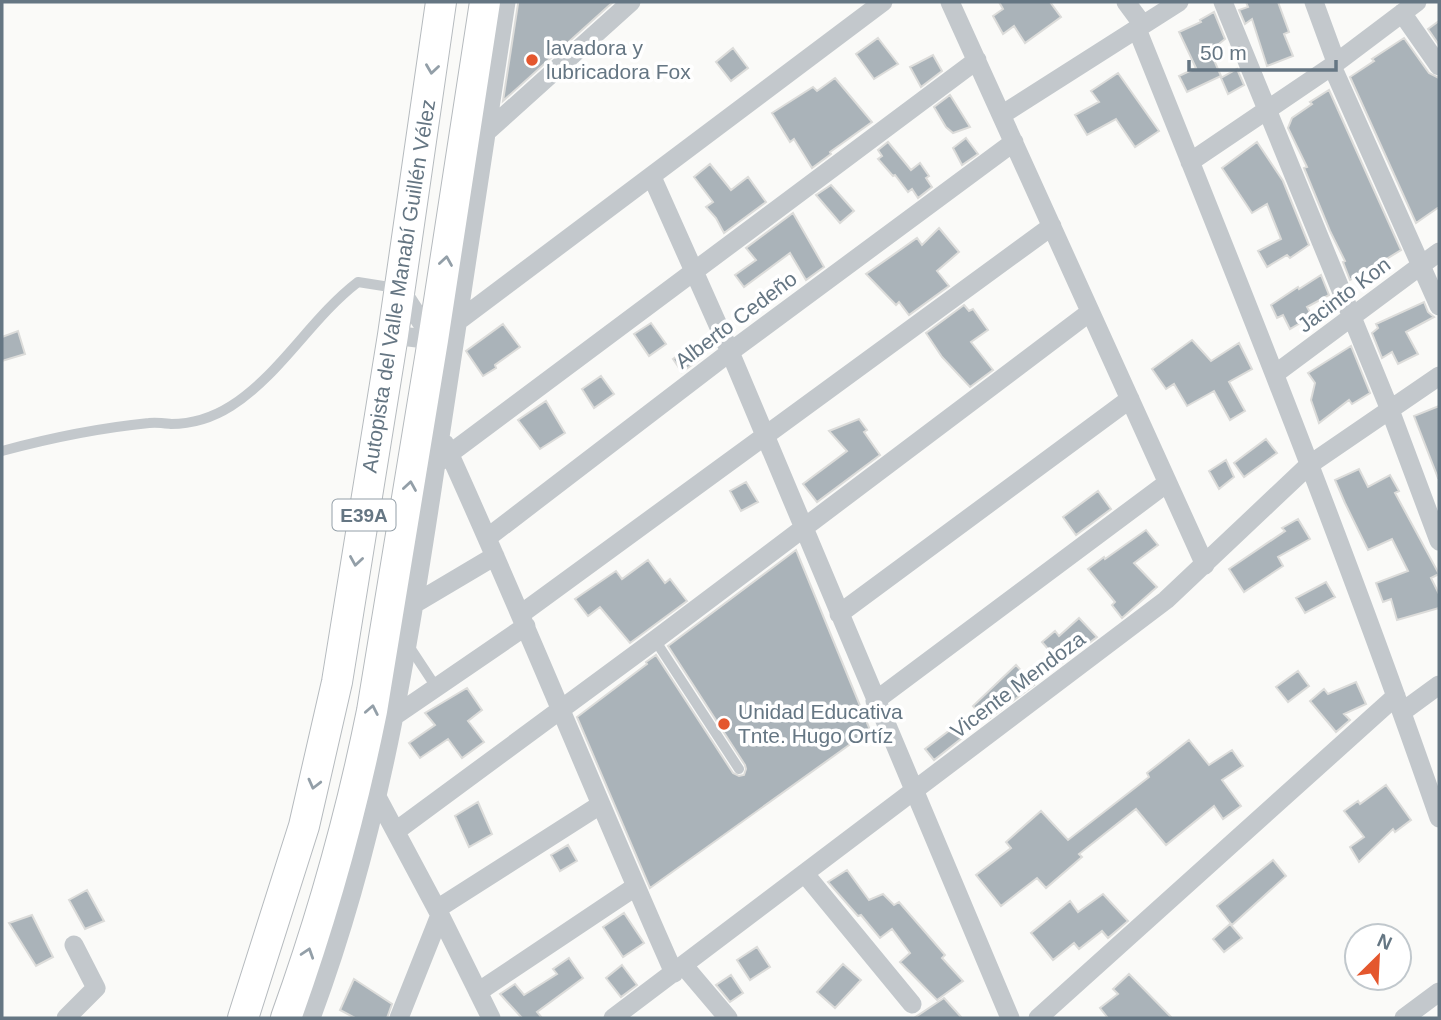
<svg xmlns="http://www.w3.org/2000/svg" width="1441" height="1020" font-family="Arial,sans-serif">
<rect width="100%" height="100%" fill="#fafaf8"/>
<path fill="#aab3b9" stroke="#dcdcda" stroke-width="2" d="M518,2h95l-110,99 15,-97z
M999,2h51l11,15 -36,26 -11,-17 -11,8 -10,-18 10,-7z
M1246,2h32l11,30 -5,2 9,22 -26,10 -15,-47 -7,5 -6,-14 9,-3z
M1214,12l11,27 -15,12 11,25 -34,16 -8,-16 17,-8 -17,-36 22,-10 -1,-2z
M1439,21v24l-11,-16z
M878,38l20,26 -24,15 -18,-25z
M1404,38l25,35 10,5v129l-23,16 -66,-146 24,-16 -2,-2z
M733,48l15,20 -17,13 -15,-19z
M933,55l9,16 -21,16 -11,-20z
M1237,69l7,16 -16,9 -7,-16z
M1118,73l41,58 -24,16 -19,-28 -29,16 -12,-20 24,-13 -8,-11z
M835,78l37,44 -42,30 1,2 -19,14 -18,-29 -4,3 -18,-29 41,-26 4,4z
M1329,90l72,160 -21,13 1,2 -31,15 -7,-18 2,-1 -15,-30 -26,-63 3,-1 -19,-39 4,-10 20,-14 -2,-2z
M950,95l20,32 -17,6 -7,-6 -12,-20z
M966,138l12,16 -16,11 -9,-17z
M888,142l23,28 9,-7 9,13 -3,2 6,9 -14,11 -6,-9 -4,3 -13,-17 -2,1 -15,-17 4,-3 -4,-6z
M1257,142l26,39 26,64 -19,13 -3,-3 -20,12 -9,-16 23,-12 -14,-35 -15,9 -30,-45z
M710,164l21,26 17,-13 18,25 -42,31 -8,-15 -10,-11 7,-5 -19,-25z
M831,185l23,26 -14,12 -24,-28z
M793,213l31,54 -18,13 -16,-27 -46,34 -9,-12 21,-15 -10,-12z
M939,228l20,24 -22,19 12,15 -40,29 -10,-13 -3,3 -30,-31 51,-36 5,7z
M1321,275l8,20 -22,12 5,9 -22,13 -7,-14 -6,3 -6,-13 27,-18 1,2z
M1424,302l4,10 6,5 -28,15 12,22 -20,10 -6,-12 -10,6 -10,-25 6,-5 -2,-4z
M964,305l5,6 4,-2 15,21 -17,12 22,28 -23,17 -28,-30 -16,-24z
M651,323l15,21 -17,12 -15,-22z
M503,324l17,23 -25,18 1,3 -13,8 -17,-25z
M18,331l7,23 -23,7v-24z
M1192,340l19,21 28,-18 13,26 -23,13 16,29 -15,9 -16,-29 -27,15 -13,-22 -8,5 -14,-20z
M691,346l9,13 -18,13 -9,-13z
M1351,346l19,47 -18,11 -3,-4 -30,23 -8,-23 4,-17 -7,-10z
M601,376l13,18 -20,14 -12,-19z
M546,401l19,32 -25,16 -22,-29z
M1439,406v72h-1l-24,-62z
M859,419l8,11 -3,2 16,23 -63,47 -14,-18 44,-33 -18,-20z
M1266,439l11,14 -33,24 -10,-14z
M1226,460l8,17 -15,12 -10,-18z
M1359,469l9,18 22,-12 9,16 -4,2 44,81 -8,4 8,16v14l-42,12 -6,-21 -8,3 -7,-19 32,-12 -16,-32 -24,11 -23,-47 -10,-23z
M746,482l12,20 -17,9 -11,-20z
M1098,491l13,18 -35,26 -13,-18z
M1298,519l12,20 -32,18 5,9 -39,26 -15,-23 56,-38 -3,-3z
M1146,530l12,15 -24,18 23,24 -35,31 -10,-13 3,-3 -27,-33 16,-12 1,2z
M796,550l74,180 -220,158 -73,-171 70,-53 -1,-2 10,-7 77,118 6,3 5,-1 2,-6 -1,-4 -77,-119z
M648,560l17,23 5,-4 17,22 -57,42 -30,-36 -12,9 -13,-17 41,-28 6,8z
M1326,582l9,15 -30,16 -9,-15z
M1079,618l18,19 -36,27 -19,-22 13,-11 4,5z
M1016,665l18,20 -48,36 -13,-15z
M1298,671l11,15 -21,16 -12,-15z
M1356,682l10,22 -22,10 6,6 -14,12 -26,-31 14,-12 4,5z
M467,688l15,22 -14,11 16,21 -22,16 -14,-19 -28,19 -11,-15 26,-18 -10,-12z
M954,727l8,11 -28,22 -9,-11z
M1189,740l20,25 23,-15 11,16 -21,14 19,26 -18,13 -9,-13 -48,39 -30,-36 -57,45 3,3 -36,31 -9,-10 -36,28 -25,-31 35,-27 -5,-6 35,-31 27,29 81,-63 -2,-4z
M1386,785l25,35 -16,12 -2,-3 -34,33 -9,-15 14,-10 -20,-26 14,-10 2,3z
M478,802l14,32 -23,13 -14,-31z
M568,845l9,16 -17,10 -9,-16z
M1273,860l13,16 -54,49 -15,-19z
M847,870l22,30 14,-6 11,11 5,-3 46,53 -3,3 21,23 -26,19 -37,-38 10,-9 -18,-24 -12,9 -19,-23 -3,1 -30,-34z
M87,890l17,31 -19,8 -16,-29z
M1103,894l25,27 -20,17 -6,-7 -23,18 -5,-6 -21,17 -22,-27 39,-32 8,11z
M624,913l20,30 -21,14 -20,-30z
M32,915l21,42 -17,9 -27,-43z
M1230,924l12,14 -18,14 -11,-13z
M757,947l13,20 -20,13 -13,-20z
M569,958l14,20 -46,34 5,6h-20l-22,-24 15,-10 9,11 33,-21 -4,-5z
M843,964l18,16 -26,28 -18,-16z
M622,965l15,20 -16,12 -15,-19z
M1129,974l43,44h-64l-8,-10 18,-14 -5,-5z
M731,975l12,18 -13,9 -14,-17z
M354,979l38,25 -5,14h-32l-15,-8z
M944,998l18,20h-48z"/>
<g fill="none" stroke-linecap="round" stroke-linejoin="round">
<g stroke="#b5babe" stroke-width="32">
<path id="primary" d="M243,1018l61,-192 33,-144 56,-347 48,-333
M286,1018c36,-100 65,-203 86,-307l61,-371 52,-338"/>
</g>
<path stroke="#c3c8cc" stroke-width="10" d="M2,451c48,-13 97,-23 147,-28 7,-1 14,0 22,1 22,0 41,-6 60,-18 50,-32 80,-88 127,-124l38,6
M655,640l84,129
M409,646l27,41"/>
<path stroke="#c3c8cc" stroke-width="19" d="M950,2l255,563
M1126,2l17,23
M1223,2l167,408 49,131
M1314,2l22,60
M1402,13l37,53
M1137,29c105,261 210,523 302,789
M1332,66l107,240
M1003,114l176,-112
M481,137l150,-135
M1190,162l142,-96 85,-64
M652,177l78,175 280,666
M400,289l33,51
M393,335l40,5 450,-338
M1275,374l164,-122
M445,444c80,175 151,354 229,529
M436,464l541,-404
M487,538l243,-186 284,-210
M409,607l86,-51
M521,614l531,-388
M839,614l291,-215
M875,701l292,-218
M1402,712l37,-27
M396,715l130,-89
M376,795l64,120 51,103
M396,831l259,-191 435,-328
M805,874l107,130
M437,909l163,-104
M684,966l44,52
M478,992l157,-105
M66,1018l30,-30 -22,-43
M311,1018c66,-177 94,-349 122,-535 25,-160 48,-321 73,-481
M399,1018l41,-103
M613,1018l553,-418 143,-135 130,-89
M1038,1018l358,-322
M1404,1018l35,-26"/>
<use href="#primary" stroke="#fff" stroke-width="30"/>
</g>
<defs><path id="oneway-chevron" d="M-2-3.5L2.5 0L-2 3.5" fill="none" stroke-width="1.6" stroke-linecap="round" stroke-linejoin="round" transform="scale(1.75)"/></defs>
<g stroke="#939fa8">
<use href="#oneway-chevron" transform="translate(432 69) rotate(98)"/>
<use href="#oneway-chevron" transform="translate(446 261) rotate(-81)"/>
<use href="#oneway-chevron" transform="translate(410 486) rotate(-81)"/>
<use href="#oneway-chevron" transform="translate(356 561) rotate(99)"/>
<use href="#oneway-chevron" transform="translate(372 710) rotate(-79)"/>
<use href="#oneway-chevron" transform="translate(314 784) rotate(104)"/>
<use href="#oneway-chevron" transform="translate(308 953) rotate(-72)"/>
</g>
<g fill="#e4572e" stroke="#fff" stroke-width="2.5">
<circle cx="532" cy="60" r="7"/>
<circle cx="724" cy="724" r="7"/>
</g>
<g text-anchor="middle" stroke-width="7" stroke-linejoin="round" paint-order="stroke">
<rect fill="#fff" stroke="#939fa8" stroke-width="2" x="332.5" y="499.5" width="63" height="31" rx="5"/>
<g font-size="19" font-weight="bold" fill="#657683">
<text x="364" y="522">E39A</text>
</g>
<g font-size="21" fill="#657683" stroke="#fff" text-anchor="start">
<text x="546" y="55">lavadora y<tspan x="546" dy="24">lubricadora Fox</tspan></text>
<text x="738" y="719">Unidad Educativa<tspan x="738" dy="24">Tnte. Hugo Ortíz</tspan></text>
</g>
<g font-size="21" fill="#657683" stroke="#fff">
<text transform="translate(399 286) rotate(-81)" y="7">Autopista del Valle Manabí Guillén Vélez</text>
<text transform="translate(1344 295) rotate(-37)" y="7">Jacinto Kon</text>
<text transform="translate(736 320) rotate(-37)" y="7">Alberto Cedeño</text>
<text transform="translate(1018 685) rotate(-37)" y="7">Vicente Mendoza</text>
</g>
</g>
<rect width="1441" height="1020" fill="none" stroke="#657683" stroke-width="7"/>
<g transform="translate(1378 957) rotate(24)"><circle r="33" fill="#ffffff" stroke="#c1c8cd" stroke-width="2"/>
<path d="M0-5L12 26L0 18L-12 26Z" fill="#e4572e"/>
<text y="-10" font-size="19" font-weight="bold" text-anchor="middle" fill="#657683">N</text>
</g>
<path d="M1189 60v10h147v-10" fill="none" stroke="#657683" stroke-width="3.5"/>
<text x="1200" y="60" font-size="21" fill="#657683" stroke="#ffffff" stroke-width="5" paint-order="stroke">50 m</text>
</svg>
